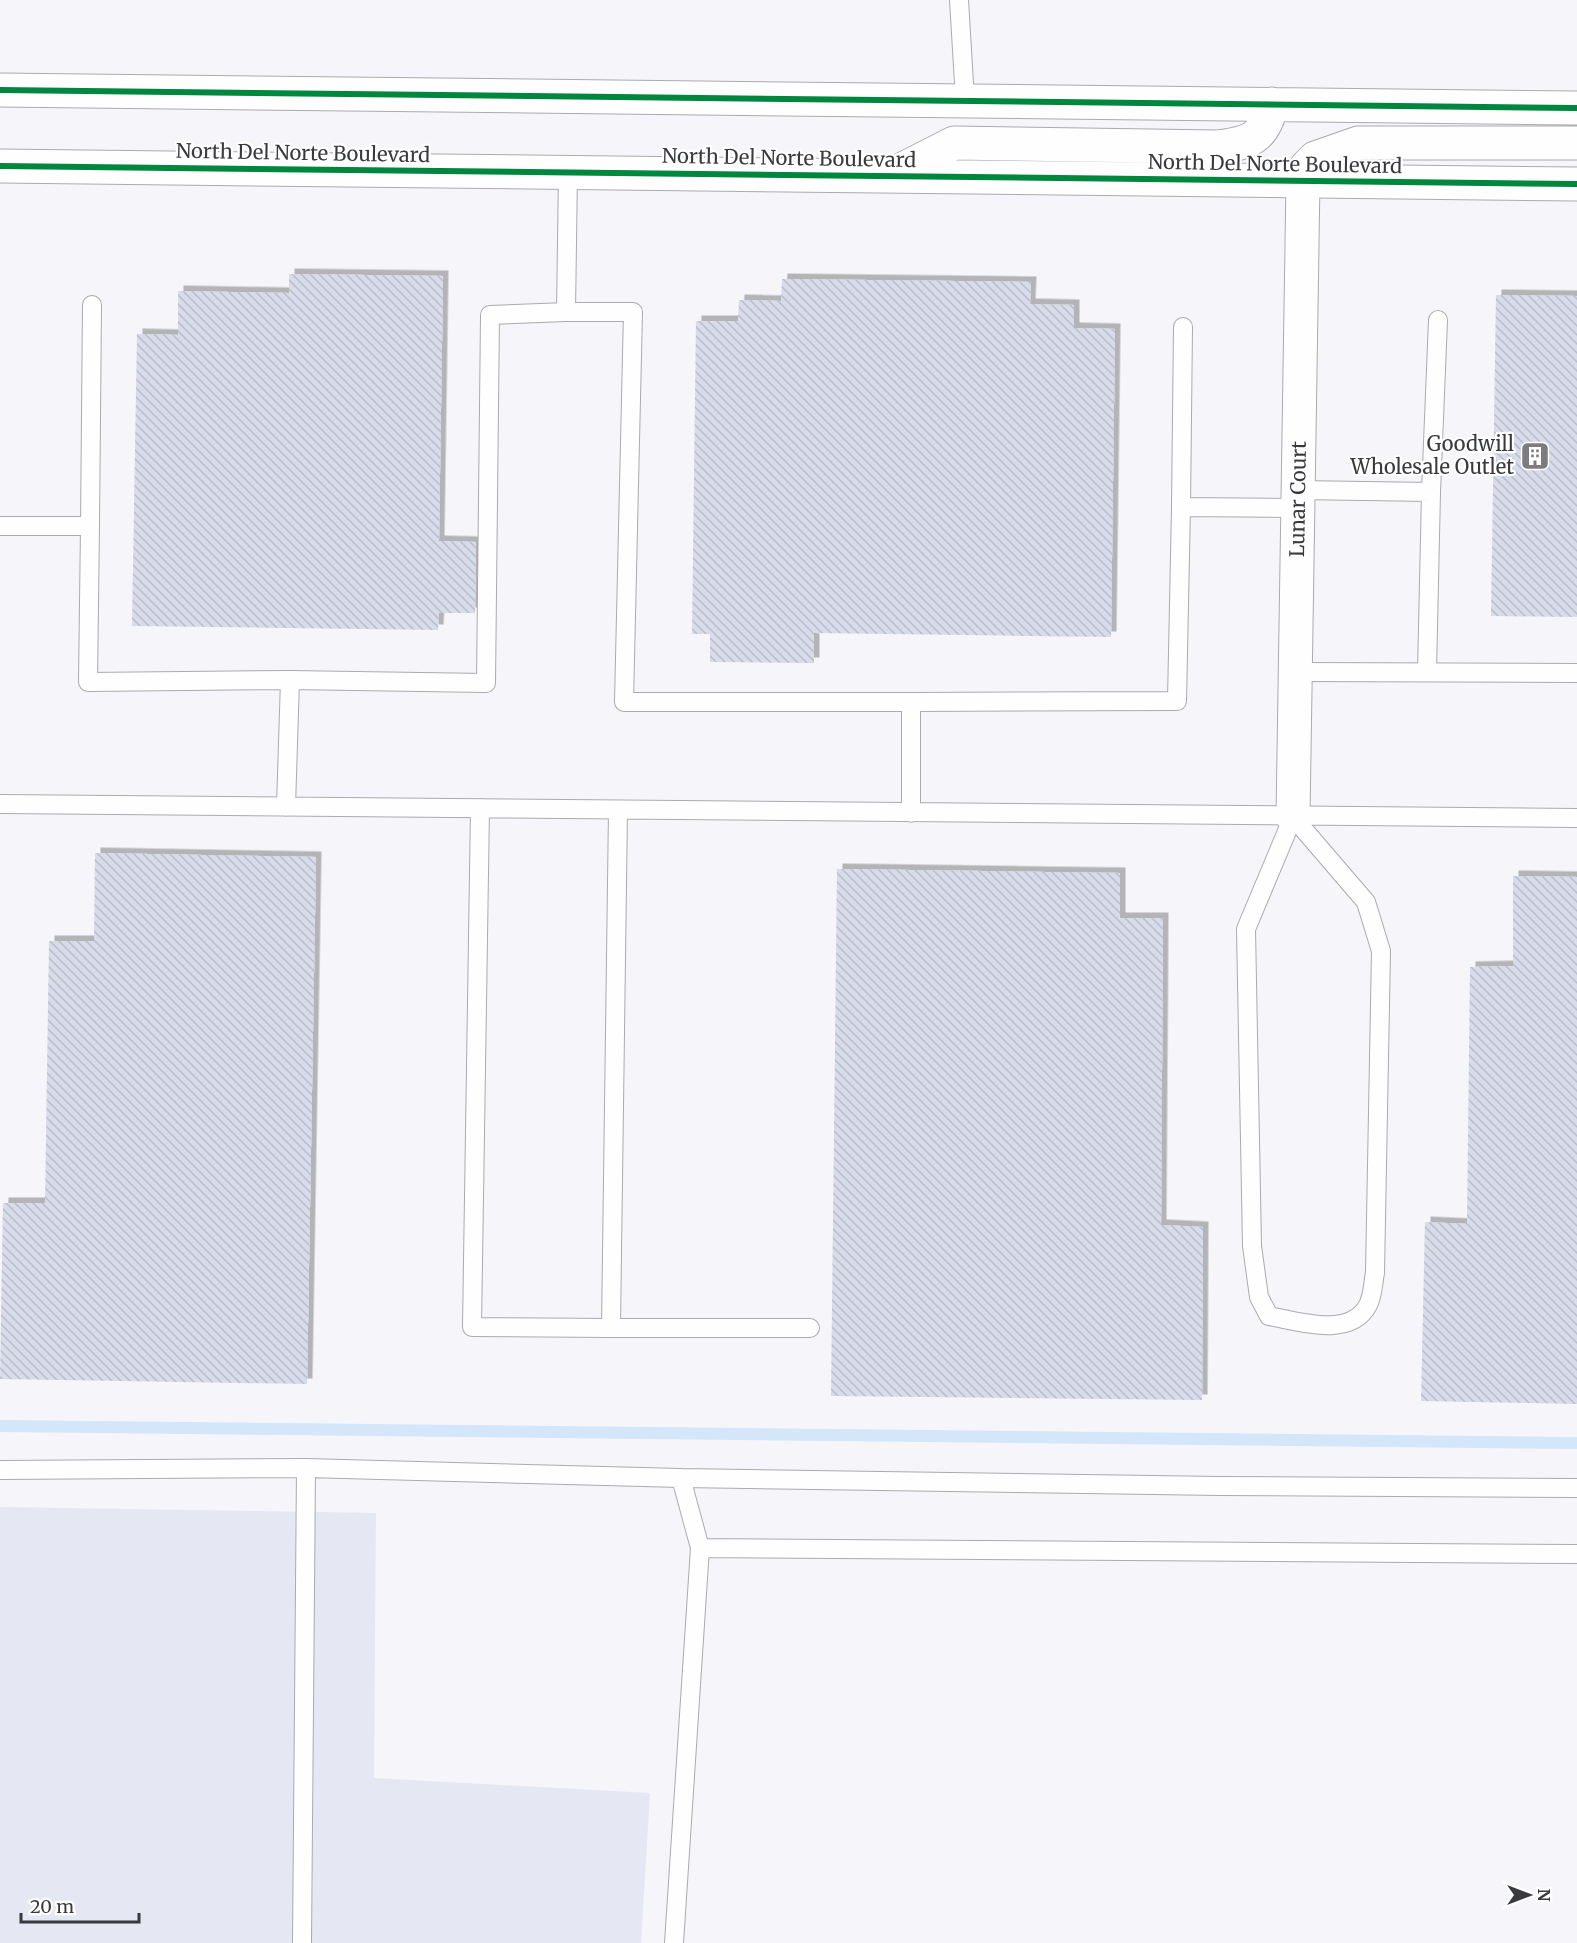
<svg xmlns="http://www.w3.org/2000/svg" width="1577" height="1943" font-family="Merriweather,serif">
<defs>
<pattern id="building-back-hatch" width="6" height="6" patternUnits="userSpaceOnUse" patternTransform="scale(1.5)"><rect width="6" height="6" fill="#d8dbe9"/><path d="M-1 5l2 2M0 0l6 6M5-1l2 2" fill="none" stroke="#babdc9"/></pattern>
<filter id="shadow"><feDropShadow dx="5.5" dy="-5.5" stdDeviation="0" flood-color="#0004"/></filter>
</defs>
<rect width="100%" height="100%" fill="#f5f5fa"/>
<path fill="#e5e7f2" d="M0,1507l376,6 -2,265 276,15 -9,150h-641z"/>
<g fill="none" stroke-linecap="round" stroke-linejoin="round">
<path stroke="#d4e6fa" stroke-width="12" d="M0,1426l1577,17"/>
</g>
<path fill="url(#building-back-hatch)" filter="url(#shadow)" d="M289,274l154,2 -4,265 37,1 -1,71h-36l-1,17 -306,-4 5,-292 41,1v-44l111,2z
M782,279l249,3 -1,22 44,1v23l41,1 -4,308 -297,-4v30l-104,-1v-28h-18l4,-313h42l1,-21 42,1z
M1496,295l81,1v321l-86,-1z
M95,853l221,4 -9,527 -307,-5 3,-176h42l4,-262h45z
M837,869l283,4v45h43l-2,307 42,2 -1,173 -371,-4z
M1513,876l64,1v527l-156,-3 4,-179 42,2 3,-257 43,-1z"/>
<g fill="none" stroke-linecap="round" stroke-linejoin="round">
<g stroke="#aaabaf" stroke-width="20">
<path id="service" d="M959,0l6,100
M566,312h67l-9,390h287
M1298,490l133,2 -4,180
M1431,492l7,-172
M1181,507l2,-180
M0,526h90l-2,156 202,-2 -4,127
M90,526l2,-221
M1295,672l282,1
M290,680l196,3 4,-368 76,-3 2,-140
M0,804l1577,14
M480,808l-8,519 139,1
M618,810l-7,518h199
M911,813v-111l266,-1 4,-194 117,1
M1293,817l73,85 15,49 -6,322c-2,9 -2,23 -7,32 -18,34 -70,16 -99,11l-10,-19 -7,-51 -6,-317z
M0,1470l306,-2 375,10 19,70 877,6
M681,1478l539,8 357,2
M302,1943l4,-475
M674,1943l26,-395"/>
</g>
<g stroke="#aaabaf" stroke-width="35">
<g id="minor">
<path id="s1" d="M1293,817l10,-636"/>
</g>
</g>
<g stroke="#aaabaf" stroke-width="35">
<path id="tertiary" d="M0,90l1577,18
M0,166l1577,18
M895,173l59,-30 263,4c33,-4 47,-8 55,-43
M1303,181l3,-14 9,-9 43,-15h219"/>
</g>
<use href="#service" stroke="#fefefe" stroke-width="18"/>
<use href="#minor" stroke="#fefefe" stroke-width="33"/>
<use href="#tertiary" stroke="#fefefe" stroke-width="33"/>
<g stroke="#fff" stroke-width="10">
<path id="cycleway" d="M0,90l1577,18
M0,166l1577,18"/>
</g>
<use href="#cycleway" stroke="#00873e" stroke-width="6"/>
</g>
<defs>
<g id="building-square" transform="scale(1.5)"><rect x="-9" y="-9" width="18" height="18" rx="4" fill="#7b7b80" stroke="#fff"/><path d="M-4-6H4V6H1V3H-1V6H-4ZM-2.5-4.3h1.7v1.8h-1.7ZM.8-4.3h1.7v1.8H.8ZM-2.5-1h1.7V.8h-1.7ZM.8-1h1.7V.8H.8Z" fill="#fff"/></g>
</defs>
<g fill-rule="evenodd">
<use href="#building-square" x="1535" y="456"/>
</g>
<g text-anchor="middle" stroke-width="4.5" stroke-linejoin="round" paint-order="stroke">
<g font-size="20" fill="#393a3e" stroke="#fff">
<text transform="translate(303 153) rotate(1)" y="7">North Del Norte Boulevard</text>
<text transform="translate(789 158) rotate(1)" y="7">North Del Norte Boulevard</text>
<text transform="translate(1275 164) rotate(1)" y="7">North Del Norte Boulevard</text>
<text dy="7" stroke="none"><textPath href="#s1" startOffset="318">Lunar Court</textPath></text>
</g>
<g font-size="20" fill="#393a3e" stroke="#fff" text-anchor="end">
<text x="1514" y="451">Goodwill<tspan x="1514" dy="23">Wholesale Outlet</tspan></text>
</g>
</g>
<g transform="translate(1529 1895) rotate(90)" stroke="#ffffff" stroke-width="4.5" paint-order="stroke">
<path d="M0-4.5L10 22L0 15L-10 22Z" fill="#393a3e"/>
<text y="-9" font-size="16" font-weight="bold" text-anchor="middle" fill="#393a3e">N</text>
</g>
<path d="M21 1913v9h118v-9" fill="none" stroke="#393a3e" stroke-width="3"/>
<text x="30" y="1913" font-size="18" fill="#393a3e" stroke="#ffffff" stroke-width="4.5" paint-order="stroke">20 m</text>
</svg>
